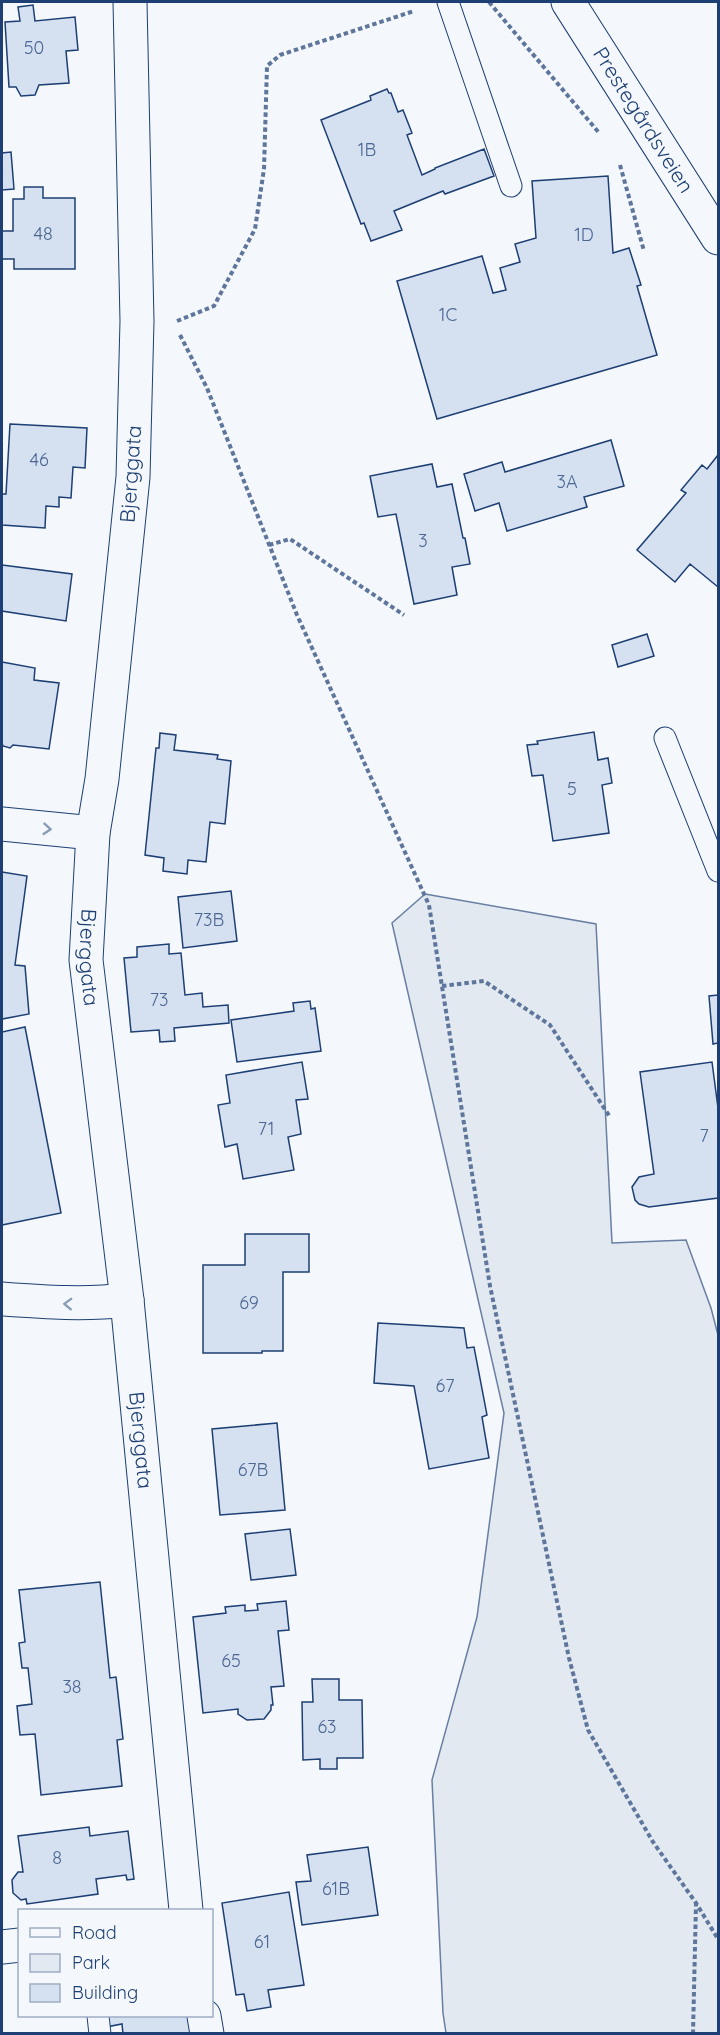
<svg xmlns="http://www.w3.org/2000/svg" width="720" height="2035" font-family="Quicksand,sans-serif">
<rect width="100%" height="100%" fill="#f4f7fb"/>
<path fill="#e3e9f0" stroke="#687fa3" stroke-width="1.5" d="M425,894l171,30 16,319 74,-3 25,68 7,27v698h-272l-3,-20 -11,-233 45,-163 27,-204 -112,-490z"/>
<path fill="#d5e0f0" stroke="#1d3f73" stroke-width="1.5" d="M33,5l2,16 40,-4 3,33 -12,1 3,32 -30,2 -4,10 -14,1 -5,-9h-7l-4,-65 15,-1 -2,-14z
M387,89l2,4h2l7,19 5,-2 9,23 -5,2 15,40 13,-6v-1l49,-19 10,27 -49,18 -2,-3 -49,20 8,19 -31,11 -7,-18 -3,1 -40,-104 50,-20 -1,-4z
M11,152l3,37 -12,1v-37z
M608,176l5,77 16,-5 12,37 -4,1 20,69 -220,64 -40,-138 85,-25 11,37 13,-3 -6,-22 20,-6 -5,-18 21,-6 -4,-57z
M24,187h19v11h32v71h-61v-10h-12v-28h11v-32h11z
M10,424l77,4 -2,40 -12,-1 -2,31 -12,-1v10l-13,-1 -1,22 -43,-3v-31h4z
M611,440l13,46 -40,11 3,10 -80,24 -8,-28 -24,8 -11,-37 38,-12 3,10z
M718,455v132l-28,-23 -15,18 -38,-32 49,-57 -5,-3 21,-25 5,4z
M432,464l5,23 15,-3 11,54h2l5,26 -18,3 5,28 -43,9 -18,-90 -18,3 -8,-41z
M2,565l70,9 -6,47 -64,-10z
M647,634l7,22 -36,11 -6,-22z
M2,662l33,6 -1,12 25,3 -10,66 -36,-4 -3,3 -7,-2 -1,-3z
M594,732l4,28 10,-2 4,25 -10,2 7,48 -56,8 -10,-66 -11,1 -5,-31 11,-1 -1,-3z
M160,733l16,2 -2,15 44,5 -1,4 14,2 -6,63 -15,-2 -4,40 -18,-2 -1,14 -24,-3 1,-13 -19,-3 11,-107h3z
M2,872l25,4 -12,89 10,1 4,48 -27,5z
M231,891l6,50 -54,7 -5,-51z
M169,944v10l12,-1 4,42 17,-2 1,14 25,-2 1,18 -55,5 1,13 -15,1 -1,-12 -28,2 -7,-74 13,-1v-10z
M718,995v48l-5,1 -4,-48z
M310,1001l1,8 4,-1 6,43 -84,11 -6,-42 63,-9 -1,-8z
M25,1027l36,186 -59,12v-193z
M302,1062l6,37 -12,1 5,34 -13,3 6,33 -51,9 -6,-35 -12,3 -7,-42 12,-2 -4,-28z
M712,1062l6,46v90l-69,9 -10,-3 -4,-4 -3,-13 7,-10 15,-3 -14,-102z
M245,1234h64v38h-26v79h-21v2h-59v-88h42z
M378,1323l86,5 3,20 7,-1 13,68 -5,2 7,41 -60,11 -15,-83 -40,-3z
M277,1423l8,87 -65,5 -8,-86z
M290,1529l6,46 -45,5 -6,-46z
M100,1582l10,96 6,-1 7,62 -6,1 5,46 -81,9 -6,-61 -15,1 -3,-29 15,-2 -4,-36h-6l-3,-25 6,-1 -6,-52z
M286,1601l3,29 -11,1 6,55 -13,1 2,18h-2v5l-7,9 -17,1 -9,-6v-5l-35,4 -10,-96 33,-4 -1,-6 20,-2v6l13,-1 -1,-6z
M312,1679h27v21h23l1,58h-26v11h-17v-10l-17,1 -1,-58h11z
M89,1827l1,9 38,-5 6,48 -7,1 -1,-5 -30,4 2,15 -71,10 -1,-5 -5,1 -8,-7 -1,-13 6,-8h5l-5,-36z
M368,1847l10,68 -76,10 -6,-43 15,-1 -4,-26z
M289,1892l15,93 -36,5 3,17 -24,4 -3,-17 -8,1 -14,-92z
M104,2016h85l3,18h-69l-1,-10 -16,3z"/>
<g fill="none" stroke-linecap="round" stroke-linejoin="round">
<g stroke="#1d3f73" stroke-width="23">
<path id="service" d="M448,2l63,184
M665,738l53,133
M98,2016l2,18"/>
</g>
<g stroke="#1d3f73" stroke-width="35">
<g id="minor">
<path id="s1" d="M130,2l7,319 -4,156 -31,302 -9,54 -7,127 41,340 59,610"/>
<path id="s2" d="M568,2l150,236"/>
<path d="M2,824l91,9"/>
<path d="M2,1299c42,3 82,6 125,1"/>
<path d="M2,1947l18,-2"/>
<path d="M204,2016l3,18"/>
</g>
</g>
<path stroke="#5e769c" stroke-width="4" stroke-dasharray="4.5 3" stroke-linecap="butt" d="M489,2l111,132
M620,165l24,86
M177,321l37,-15 41,-77 9,-60 3,-103 13,-11 134,-44
M180,335l27,53 90,227 132,290 61,381 79,372 19,72 65,112 43,61 22,36
M269,545l21,-6 114,76
M442,986l42,-5 66,44 60,92
M693,2034l3,-131"/>
<use href="#service" stroke="#f4f7fb" stroke-width="21"/>
<use href="#minor" stroke="#f4f7fb" stroke-width="33"/>
</g>
<defs><path id="oneway-chevron" d="M-2-3.5L2.5 0L-2 3.5" fill="none" stroke-width="1.6" stroke-linecap="round" stroke-linejoin="round" transform="scale(1.5)"/></defs>
<g stroke="#889bb7">
<use href="#oneway-chevron" transform="translate(47 829) rotate(5)"/>
<use href="#oneway-chevron" transform="translate(68 1304) rotate(-178)"/>
</g>
<g text-anchor="middle" stroke-width="4.5" stroke-linejoin="round" paint-order="stroke">
<g font-size="18" fill="#4b6792">
<text x="34" y="54">50</text>
<text x="367" y="156">1B</text>
<text x="43" y="240">48</text>
<text x="584" y="241">1D</text>
<text x="448" y="321">1C</text>
<text x="39" y="466">46</text>
<text x="567" y="488">3A</text>
<text x="423" y="547">3</text>
<text x="572" y="795">5</text>
<text x="209" y="926">73B</text>
<text x="159" y="1006">73</text>
<text x="266" y="1135">71</text>
<text x="704" y="1142">7</text>
<text x="249" y="1309">69</text>
<text x="445" y="1392">67</text>
<text x="253" y="1476">67B</text>
<text x="231" y="1667">65</text>
<text x="72" y="1693">38</text>
<text x="327" y="1733">63</text>
<text x="57" y="1864">8</text>
<text x="336" y="1895">61B</text>
<text x="262" y="1948">61</text>
</g>
<g font-size="21" fill="#1d3f73" stroke="#f4f7fb">
<text dy="7" stroke="none"><textPath href="#s2" startOffset="140">Prestegårdsveien</textPath></text>
<text transform="translate(131 474) rotate(-86)" y="7">Bjerggata</text>
<text dy="7" stroke="none"><textPath href="#s1" startOffset="958">Bjerggata</textPath></text>
<text dy="7" stroke="none"><textPath href="#s1" startOffset="1444">Bjerggata</textPath></text>
</g>
</g>
<rect width="720" height="2035" fill="none" stroke="#1d3f73" stroke-width="6"/>
<rect x="18" y="1909" width="195" height="108" fill="#f4f7fb" stroke="#9eadc5" stroke-width="1.5"/>
<rect x="30" y="1928" width="30" height="9" fill="#f4f7fb" stroke="#9eadc5" stroke-width="1.5"/>
<text x="72" y="1939" font-size="18" fill="#1d3f73">Road</text>
<rect x="30" y="1954" width="30" height="18" fill="#e3e9f0" stroke="#9eadc5" stroke-width="1.5"/>
<text x="72" y="1969" font-size="18" fill="#1d3f73">Park</text>
<rect x="30" y="1984" width="30" height="18" fill="#d5e0f0" stroke="#9eadc5" stroke-width="1.5"/>
<text x="72" y="1999" font-size="18" fill="#1d3f73">Building</text>
</svg>
